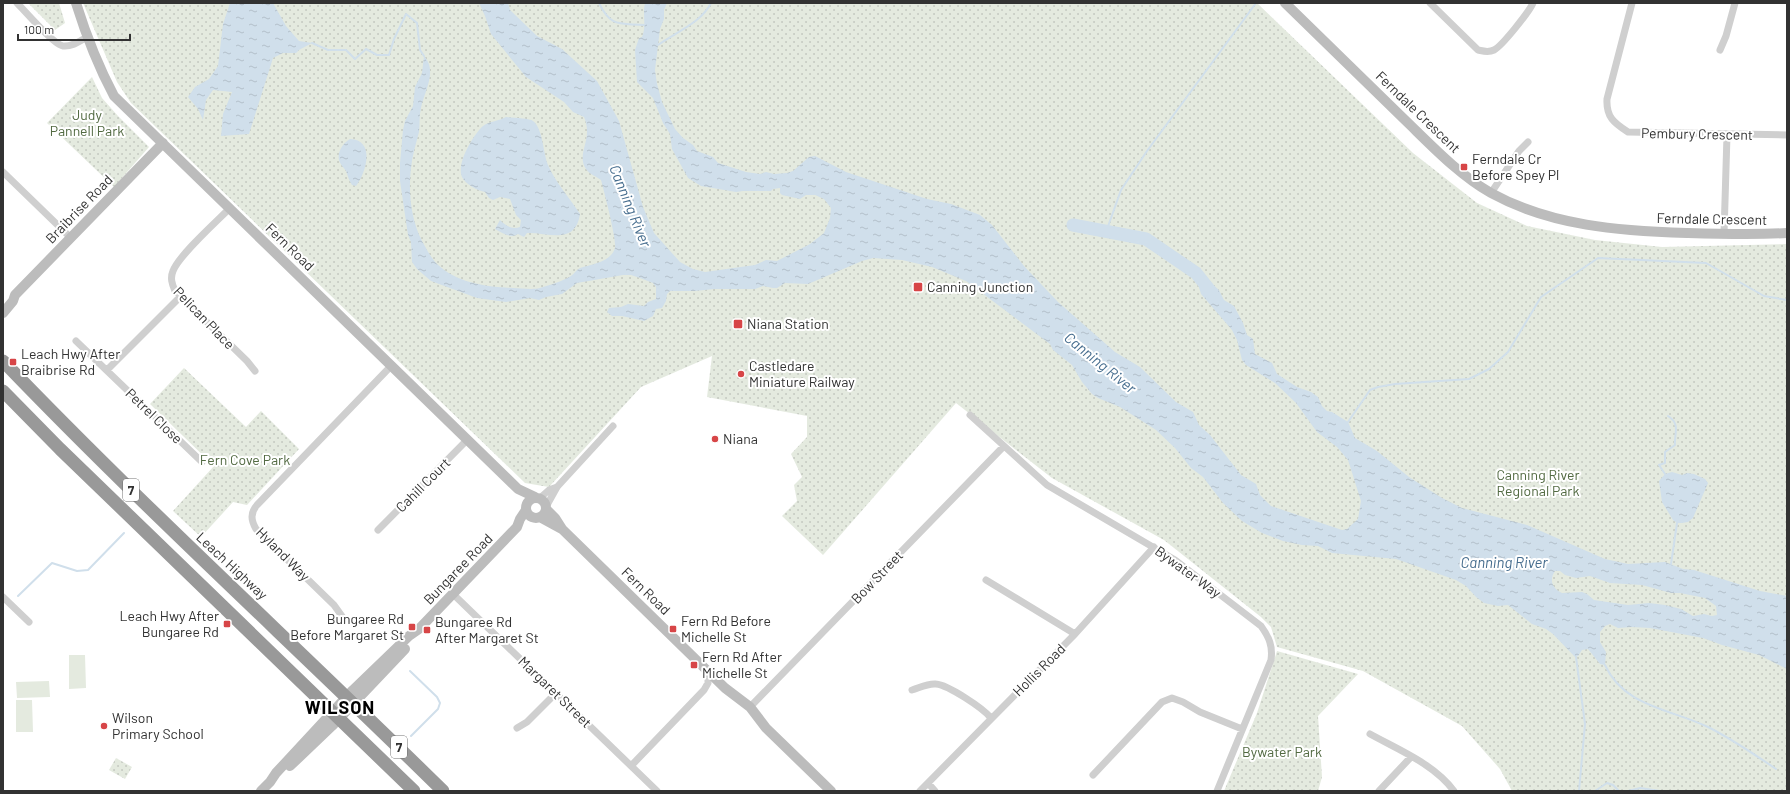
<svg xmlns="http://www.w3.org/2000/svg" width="1790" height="794" font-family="Barlow,sans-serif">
<defs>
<pattern id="park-dots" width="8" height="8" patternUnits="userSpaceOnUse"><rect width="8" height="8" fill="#e4eadf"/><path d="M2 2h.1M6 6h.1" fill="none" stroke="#c4c9c0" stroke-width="1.8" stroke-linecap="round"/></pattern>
<pattern id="water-ripples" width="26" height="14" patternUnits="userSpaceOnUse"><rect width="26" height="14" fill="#d0dfeb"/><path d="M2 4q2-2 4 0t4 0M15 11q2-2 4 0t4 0" fill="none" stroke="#b3c0ca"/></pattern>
</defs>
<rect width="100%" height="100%" fill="#fff"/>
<path fill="#e4eadf" d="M69,655h16l1,33 -17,1z
M49,681l1,16 -33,1 -1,-16z
M16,700h16l1,32h-17z"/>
<path fill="url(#park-dots)" d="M28,3h31l6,20 -10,7z
M83,3h1174l156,150 64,50 50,23 68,14 67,7 125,-3v547h-275l-12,-22 -38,-43 -99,-55 -86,-24 -6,-20 -10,-10 -97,-77 -112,-62 -96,-75 -133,152 -41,-39 15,-15 -3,-16 8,-8 -11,-23 16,-17v-21l-100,-19 5,-41 -71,31 -92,100 -24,-4 -394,-380 -14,-21z
M92,77l10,21 16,18 31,31 -35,40 -67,-64z
M184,368l62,59 15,-16 38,38 -52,56 -14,-3 -32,35 -28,-26 41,-45 -64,-62z
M1277,651l81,23 -40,42 4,61 -4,14h-94l33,-78z
M116,758l16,9 -7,12 -16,-9z"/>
<path fill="url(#water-ripples)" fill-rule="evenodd" d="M230,3h43l13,23 13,15 13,2 -13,7 -3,3h-13l-10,5 -24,76 -28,2 2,-22 9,-22 -19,-2 -7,10 -3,20 -5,-11 -10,-12 7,-10 14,-8 9,-13 5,-42z
M479,3h29l2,7 27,26 25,13 35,32 22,40 24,86 11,26 26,29 13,7 12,3 50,-7 11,-5 11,1 33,-17 14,-11 6,-15 1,-10 -7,-9 -9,-4h-9l-6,4 -18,-4 -2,-2v-5l-7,1 -2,2h-28l-7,1 -35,-6 -13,-8 -16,-29 -2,-15 -7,-11 -10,-25 -16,-16 -2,-32 4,-12 3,-1c5,-12 0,-23 3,-34h22l-3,7v9l-4,10 -5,41 2,14 5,18 13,27 8,9 10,7 4,6 16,6 5,6 28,9 14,2 6,-2 8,2 13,-1 6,-2 16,-14 6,-1 31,16 81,27 24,5 29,11 12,10 32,41 34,36 57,50 25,15 36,35 17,10 6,13 11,10 31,40 15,9 4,11 11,11 71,24 5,-1 11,-10 3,-18 -13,-41 -11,-13 -20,-15 -21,-29 -21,-20 -29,-18 -4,-5 -5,-20 -5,-10 -31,-36 -3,-10 3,-5 6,1 12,10 5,10 10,6 9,17 4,12 6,4 2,15 17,9 5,11 20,13 14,5 7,5 4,9 5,5 5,1 16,10 7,16 22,13 32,26 33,21 20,10 65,17 78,34 23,5 37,-2 18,7 11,1 66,21 27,5v73l-28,-14 -37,-10 -19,-7 -53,-10 -18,-1 -14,1 -8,-4 -5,2 -5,6v10l6,10 -1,13 -5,-1 -12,-15 -6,1 -4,6 -3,1 -22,-23 -7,-5 -14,-5 -24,-19 -10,1 -14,-3 -8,-6 -10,-11 -10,-6 -60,-21 -64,-6 -14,-7 -16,-1 -19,-4 -21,-8 -20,-12 -19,-18 -20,-26 -12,-9 -16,-20 -19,-18 -36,-23 -22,-9 -6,-4 -10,-12 -10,-17 -19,-15 -3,-6 -84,-63 -34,-14 -30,-7 -29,-2 -11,3 -54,23 -23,-1 -8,5h-4l-10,-2 -8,3h-41l-19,2h-25l-3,3 -1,7 -4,7 -6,1 -3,7 -9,5 -22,-5h-10l-5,-4 2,-4 12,-1 7,-3 16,2 4,-4 8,-3v-12l-3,-4 -13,-5 -9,-3h-8l-46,8 -15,11 -16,3 -7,3 -9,-2 -24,4 -29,-4 -46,-17 -14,-12 -5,-7 -1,-20 -3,-7 -8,-54v-18l3,-33 2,-9 8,-15 2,-19 7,-14 2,-17c14,15 0,36 -3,52 -2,8 -1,16 -2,24 -3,12 -7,24 -8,36 -3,24 0,52 11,73 4,7 9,17 15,23 20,19 49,23 76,24 8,0 19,2 27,0 10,-3 23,-7 31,-12 3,-2 5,-6 9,-8 12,-4 31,-6 35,-20 2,-7 -11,-57 -14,-68 -5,-4 -11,-5 -15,-11 -8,-12 1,-24 1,-37 0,-5 -1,-11 -3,-15l-11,-5 -9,-10 -38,-25 -35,-43 -6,-18zM1555,571h5l5,4 11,3 14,-2 20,7 32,2 29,8h9l25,5 11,8 1,9 -5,1 -8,-2 -11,2 -12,-7 -16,-4 -16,-2 -21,2 -34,-5 -7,-6 -5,-2 -20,1c-10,-5 -13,-13 -7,-22z
M506,117c7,1 24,1 27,4 10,7 10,32 15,44 6,15 23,35 32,49 -5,32 -32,18 -53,19l-3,4 -6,-3c-7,5 -16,-1 -23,-5l5,-9c5,5 11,10 20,7l1,-7 -5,-5 -6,-16 -10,-2 -7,3 -4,-2 -4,-6c-7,-1 -20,-8 -23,-15 -6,-13 11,-42 21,-51 7,-5 16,-5 23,-9z
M350,139c26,1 16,34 6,47l-4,-1c-3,-4 -4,-9 -6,-14 -2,-3 -6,-7 -7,-11 -2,-8 4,-17 11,-21z
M1672,472l10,3 5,-2 7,1 11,5 3,4 -15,35 -5,4 -6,1h-5l-4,-3 -11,-18 -3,-21 6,-7z"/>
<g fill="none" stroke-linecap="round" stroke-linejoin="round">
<path stroke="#d0dfeb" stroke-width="2" d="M599,3c12,25 21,20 45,22
M312,43l16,7h18l9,9 11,-10 11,6h12l5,-16 12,-25 11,9 3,27 4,6
M658,45c18,-13 43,-22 53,-42
M1106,232l15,-42 26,-39 109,-148
M1348,422l22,-32 8,-3 17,-3 74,-5 20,-10 19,-17 33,-55 57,-39 108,5 58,33 23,4
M1665,474l-6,-9 6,-2v-11l10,-7c-1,-11 6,-21 -7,-29
M1671,564l6,-41
M18,596l34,-33 25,8 11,-1 36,-37
M1576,657l9,67 -6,67
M1605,665c19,42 66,44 103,62 24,12 46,27 68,42
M410,671l27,26 3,6 -2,6 -27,27
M1595,791l12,-8 6,2 6,6
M1628,791l12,-3 20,3"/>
<path stroke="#d0dfeb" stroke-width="13" d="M1073,225l73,14 50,34 16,20"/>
<path stroke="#cfcfcf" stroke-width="7" d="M17,3c8,8 37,42 46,43 9,1 17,-5 24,-9
M1430,3l48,47c5,1 10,3 16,0 8,-4 35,-38 39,-47
M1632,3l-25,96c-1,18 7,24 21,33l159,3
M1720,50l6,-14 9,-33
M3,172l68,66
M1491,193l28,-42 9,-9
M230,208c-14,14 -51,47 -57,63 -3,7 -1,13 2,20l72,70 8,10
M1724,234l3,-99
M76,341l126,121
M107,370l73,-73
M970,415l77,70 128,75 86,66c8,11 12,20 10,34l-54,131
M540,498l9,-8 8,-3
M547,505l10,-18 56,-61
M378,530l90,-91
M986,580l89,54
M453,594l204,197
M3,597l26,25
M344,619l-10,-14 -78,-76c-5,-9 -6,-16 1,-24l135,-140
M912,690c7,-2 16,-7 24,-6 12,1 47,24 55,34
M750,707l254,-261
M517,728l10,-6 29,-29
M1370,734c29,16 64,30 84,57
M631,766l73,-76 4,-7v-13
M1093,775l69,-73 10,-4 11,4 17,10 42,17
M928,783l7,8
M920,791l155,-157 79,-87
M1379,791l32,-34"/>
<path stroke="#bcbcbc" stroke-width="10" d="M76,3c10,32 22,63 38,93l404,393 17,8
M1285,3c40,39 79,77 119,116 27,26 54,55 87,74 60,33 129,38 196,40 34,1 67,2 100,0
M3,313l10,-12 2,-6 148,-152
M526 508a10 10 0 1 1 20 0a10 10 0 1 1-20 0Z
M547,510l8,8 7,11 163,159 25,19 16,21 65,63
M540,517l22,12
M290,766l42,-40 73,-77
M261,791l9,-9 6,-9 77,-83 56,-54 10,-7 98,-102 3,-8 6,-9"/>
<path stroke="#999" stroke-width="13" d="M3,361c142,148 294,286 440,430
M3,391l57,58 354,342"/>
</g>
<g fill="#d74547" stroke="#fff" stroke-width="1.5">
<rect x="1460" y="163" width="8" height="8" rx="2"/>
<rect x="913" y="282" width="10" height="10" rx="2"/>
<rect x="733" y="319" width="10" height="10" rx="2"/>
<rect x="9" y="358" width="8" height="8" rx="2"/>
<circle cx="741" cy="374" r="4"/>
<circle cx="715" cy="439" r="4"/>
<rect x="223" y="620" width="8" height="8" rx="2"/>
<rect x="408" y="623" width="8" height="8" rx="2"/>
<rect x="669" y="625" width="8" height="8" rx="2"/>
<rect x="423" y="626" width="8" height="8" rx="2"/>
<rect x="690" y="661" width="8" height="8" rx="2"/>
<circle cx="104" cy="726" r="4"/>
</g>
<g text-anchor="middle" stroke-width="4" stroke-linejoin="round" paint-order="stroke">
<g fill="#fff" stroke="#707070" stroke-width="1">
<rect x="123" y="479" width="16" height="22" rx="3"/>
<rect x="391" y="736" width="16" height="22" rx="3"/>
</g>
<g font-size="13" font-weight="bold" fill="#323232">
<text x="131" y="495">7</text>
<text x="399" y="752">7</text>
</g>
<g font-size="14" fill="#323232" stroke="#fff">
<text transform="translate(1418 112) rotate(44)" y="5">Ferndale Crescent</text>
<text transform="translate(1697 134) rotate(1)" y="5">Pembury Crescent</text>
<text transform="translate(79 209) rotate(-46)" y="5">Braibrise Road</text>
<text transform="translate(1712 219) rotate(1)" y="5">Ferndale Crescent</text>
<text transform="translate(290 247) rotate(44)" y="5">Fern Road</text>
<text transform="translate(204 318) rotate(46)" y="5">Pelican Place</text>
<text transform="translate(154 416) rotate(44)" y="5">Petrel Close</text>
<text transform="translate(423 485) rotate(-45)" y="5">Cahill Court</text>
<text transform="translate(283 554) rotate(45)" y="5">Hyland Way</text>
<text transform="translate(232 566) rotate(43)" y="5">Leach Highway</text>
<text transform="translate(458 569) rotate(-46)" y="5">Bungaree Road</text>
<text transform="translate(1188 572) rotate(36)" y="5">Bywater Way</text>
<text transform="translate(877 577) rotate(-46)" y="5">Bow Street</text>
<text transform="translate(646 591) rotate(44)" y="5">Fern Road</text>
<text transform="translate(1039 670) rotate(-45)" y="5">Hollis Road</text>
<text transform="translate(555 692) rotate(44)" y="5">Margaret Street</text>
</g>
<g font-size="14" fill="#526a42" stroke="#fff">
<text x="87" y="120">Judy<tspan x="87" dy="16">Pannell Park</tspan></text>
<text x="245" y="465">Fern Cove Park</text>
<text x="1538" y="480">Canning River<tspan x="1538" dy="16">Regional Park</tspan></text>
<text x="1282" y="757">Bywater Park</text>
</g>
<g font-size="14" fill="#323232" stroke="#fff" text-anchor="start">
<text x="1472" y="164">Ferndale Cr<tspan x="1472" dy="16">Before Spey Pl</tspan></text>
<text x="927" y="292">Canning Junction</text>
<text x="747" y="329">Niana Station</text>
<text x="21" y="359">Leach Hwy After<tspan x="21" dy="16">Braibrise Rd</tspan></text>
<text x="749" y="371">Castledare<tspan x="749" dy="16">Miniature Railway</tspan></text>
<text x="723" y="444">Niana</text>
<text x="219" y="621" text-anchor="end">Leach Hwy After<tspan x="219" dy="16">Bungaree Rd</tspan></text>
<text x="404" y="624" text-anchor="end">Bungaree Rd<tspan x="404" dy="16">Before Margaret St</tspan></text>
<text x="681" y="626">Fern Rd Before<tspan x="681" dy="16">Michelle St</tspan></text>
<text x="435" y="627">Bungaree Rd<tspan x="435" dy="16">After Margaret St</tspan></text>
<text x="702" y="662">Fern Rd After<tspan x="702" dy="16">Michelle St</tspan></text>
<text x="112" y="723">Wilson<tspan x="112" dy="16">Primary School</tspan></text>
</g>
<g font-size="15" font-style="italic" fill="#466d8e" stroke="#fff">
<text transform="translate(630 206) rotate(68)" y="5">Canning River</text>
<text transform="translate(1100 363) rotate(39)" y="5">Canning River</text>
<text x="1504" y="568">Canning River</text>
</g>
<g font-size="18" font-weight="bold" letter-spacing="1" fill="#000" stroke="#fff">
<text x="340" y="714">WILSON</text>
</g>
</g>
<rect width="1790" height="794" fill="none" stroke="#323232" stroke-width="8"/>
<path d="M18 34v6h112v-6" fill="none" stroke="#323232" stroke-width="2"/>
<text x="24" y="34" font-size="12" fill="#323232" stroke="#ffffff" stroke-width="3" paint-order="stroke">100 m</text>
</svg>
